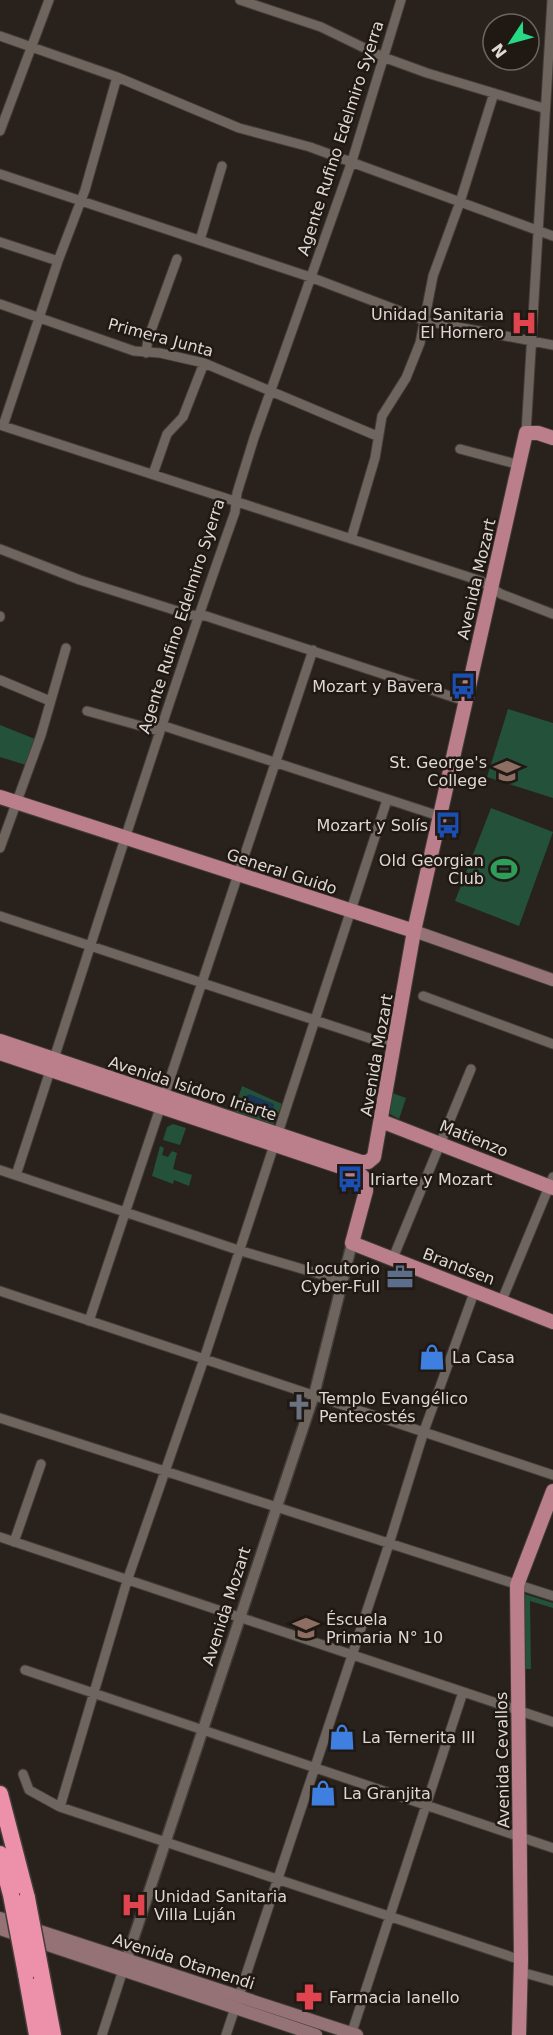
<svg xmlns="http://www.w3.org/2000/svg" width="553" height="2035" font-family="'DejaVu Sans',sans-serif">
<rect width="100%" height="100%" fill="#29211c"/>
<path fill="#235139" d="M508,709l45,14v75l-66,-21z
M0,725l35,14 -9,26 -26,-8z
M491,808l62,24 -34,94 -64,-25z
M242,1086l40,18 -9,22 -40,-12z
M392,1093l14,5 -7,21 -9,-5z
M173,1124l13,4 -6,17 -17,-5 4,-13z
M160,1146l4,2 -2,7 6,2 4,-6 5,2 -4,16 19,6 -3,11 -15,-6 -1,4 -21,-8z
M521,1593l32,10v5l-23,-7 1,68h-7z"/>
<path fill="#183757" d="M249,1094l25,10 -2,16 -28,-9 1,-14z"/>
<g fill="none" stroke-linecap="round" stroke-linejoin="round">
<g stroke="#433c38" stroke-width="11">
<path id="minor" d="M240,0l81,27 62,30 44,16 116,35
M0,36l117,41 122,51 71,19 243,89
M0,131l49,-131
M0,174l310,103 116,44 127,24
M200,240l22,-74
M0,242l58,19
M0,304l134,47 26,2 44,10 173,73
M146,353l2,-14 29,-80
M0,425l481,156 20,13 52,20
M3,426l55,-165 27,-71 32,-113
M526,433l26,-433
M460,449l60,16
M153,474l14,-40 16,-17 21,-54
M351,539l24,-81 7,-42 24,-38 14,-35 13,-67 27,-74 34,-109
M0,549l80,31 110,35 16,1 259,85
M0,617v-1
M0,680l50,21
M87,711l72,20
M161,725l278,91
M0,848l41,-113 25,-87
M0,916l393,130
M423,996l130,48
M0,1170l238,80 105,31
M16,1175c73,-221 141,-444 219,-663l2,-19 17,-55 98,-277 49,-161
M393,1258l78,-189
M0,1291l553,184
M502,1300l51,-123
M89,1321l224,-671
M0,1418l553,178
M0,1537l553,185
M14,1542l27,-78
M25,1670l528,178
M23,1774l6,16 31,17 461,153
M60,1807l67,-226 77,-222 183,-559
M521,1972l32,9
M102,2035l21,-65
M226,2035l163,-491 35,-113 51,-141
M351,2035l112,-343"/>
</g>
<g stroke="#433c38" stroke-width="13">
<path id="tertiary" d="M124,1967l190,-572 38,-152"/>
</g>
<g stroke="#433c38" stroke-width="14">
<path id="secondary" d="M414,931l139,49
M0,1918l357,117
M0,1929l316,106"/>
</g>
<g stroke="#433c38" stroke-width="16">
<path id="primary" d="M0,797l414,134
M0,1041l361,121h7l6,-5 40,-226 112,-498h12l15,5
M0,1053l359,120 7,7v11l-14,52 201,79
M381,1121l172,67
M519,2035l2,-75 -4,-375 36,-94"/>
</g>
<g stroke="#433c38" stroke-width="19">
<path id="motorway" d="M0,1794l27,104
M0,1854l11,41
M26,1974l11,61
M42,1977l11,58"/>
</g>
<use href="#minor" stroke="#6f655f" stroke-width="9"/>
<use href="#tertiary" stroke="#6f655f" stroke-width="10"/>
<use href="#secondary" stroke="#957275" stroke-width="12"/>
<use href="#primary" stroke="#bb7f8b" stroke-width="14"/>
<use href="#motorway" stroke="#ed90a9" stroke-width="16"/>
<g stroke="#433c38" stroke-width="19" stroke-linecap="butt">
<path id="motorway-bridge" d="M11,1895l15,79
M27,1898l15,79"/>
</g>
<use href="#motorway-bridge" stroke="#ed90a9" stroke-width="16"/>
</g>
<defs>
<g id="hospital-bare" transform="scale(2.07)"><path d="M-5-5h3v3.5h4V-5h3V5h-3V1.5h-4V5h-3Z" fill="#e0444e" stroke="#201813" stroke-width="2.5" paint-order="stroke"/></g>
<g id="bus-bare" transform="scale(2.07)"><path d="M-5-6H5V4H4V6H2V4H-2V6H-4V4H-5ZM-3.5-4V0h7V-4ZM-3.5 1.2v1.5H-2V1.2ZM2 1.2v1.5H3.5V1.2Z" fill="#1a4fb4" stroke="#201813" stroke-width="2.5" paint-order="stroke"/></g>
<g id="school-bare" transform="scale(2.07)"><path d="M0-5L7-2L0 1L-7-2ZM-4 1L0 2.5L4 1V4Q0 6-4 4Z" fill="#8d6e63" stroke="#201813" stroke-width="2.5" paint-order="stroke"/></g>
<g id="stadium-bare" transform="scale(2.07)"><path d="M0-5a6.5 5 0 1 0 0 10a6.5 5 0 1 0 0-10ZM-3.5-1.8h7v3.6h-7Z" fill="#2e9e5b" stroke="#201813" stroke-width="2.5" paint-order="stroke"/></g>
<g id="office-bare" transform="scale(2.07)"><path d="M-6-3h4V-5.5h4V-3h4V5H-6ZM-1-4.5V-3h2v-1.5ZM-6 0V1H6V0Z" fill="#5c6f8a" stroke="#201813" stroke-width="2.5" paint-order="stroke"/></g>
<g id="shop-bare" transform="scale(2.07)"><path d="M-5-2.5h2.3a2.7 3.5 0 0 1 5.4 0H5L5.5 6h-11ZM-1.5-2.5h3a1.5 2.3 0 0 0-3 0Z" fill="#3f7fe0" stroke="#201813" stroke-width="2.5" paint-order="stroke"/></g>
<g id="church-bare" transform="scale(2.07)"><path d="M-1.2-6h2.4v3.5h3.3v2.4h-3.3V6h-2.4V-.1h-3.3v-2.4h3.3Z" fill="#6b7280" stroke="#201813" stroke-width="2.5" paint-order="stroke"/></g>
<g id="pharmacy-bare" transform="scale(2.07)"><path d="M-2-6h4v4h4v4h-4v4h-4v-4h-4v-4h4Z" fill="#e0444e" stroke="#201813" stroke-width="2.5" paint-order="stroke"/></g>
</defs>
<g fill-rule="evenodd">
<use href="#hospital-bare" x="524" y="323"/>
<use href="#bus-bare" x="463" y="686"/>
<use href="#school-bare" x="507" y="771"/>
<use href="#bus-bare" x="448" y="825"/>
<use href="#stadium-bare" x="504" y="869"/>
<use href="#bus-bare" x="350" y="1179"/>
<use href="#office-bare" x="400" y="1277"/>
<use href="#shop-bare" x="432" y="1357"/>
<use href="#church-bare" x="299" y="1407"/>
<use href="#school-bare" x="306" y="1628"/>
<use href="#shop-bare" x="342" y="1737"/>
<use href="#shop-bare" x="323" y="1793"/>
<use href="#hospital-bare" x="134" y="1905"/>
<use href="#pharmacy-bare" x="309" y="1997"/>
</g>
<g text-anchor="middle" stroke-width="5" stroke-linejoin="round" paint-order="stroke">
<g font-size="16" fill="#ded8d5" stroke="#201813">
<text transform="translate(340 138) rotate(-72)" y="6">Agente Rufino Edelmiro Syerra</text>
<text transform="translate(161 337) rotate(15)" y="6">Primera Junta</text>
<text transform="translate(476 579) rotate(-77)" y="6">Avenida Mozart</text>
<text transform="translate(181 616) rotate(-72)" y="6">Agente Rufino Edelmiro Syerra</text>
<text transform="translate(282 871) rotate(18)" y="6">General Guido</text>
<text transform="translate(376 1055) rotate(-80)" y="6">Avenida Mozart</text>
<text transform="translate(193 1088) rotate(18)" y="6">Avenida Isidoro Iriarte</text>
<text transform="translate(474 1138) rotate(22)" y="6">Matienzo</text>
<text transform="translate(459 1266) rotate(21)" y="6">Brandsen</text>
<text transform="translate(226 1606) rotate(-72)" y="6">Avenida Mozart</text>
<text transform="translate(502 1760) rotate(-91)" y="6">Avenida Cevallos</text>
<text transform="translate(184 1961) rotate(18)" y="6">Avenida Otamendi</text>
</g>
<g font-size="16" fill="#ded8d5" stroke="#201813" text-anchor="start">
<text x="504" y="320" text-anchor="end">Unidad Sanitaria<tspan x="504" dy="18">El Hornero</tspan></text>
<text x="443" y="692" text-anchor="end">Mozart y Bavera</text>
<text x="487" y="768" text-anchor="end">St. George's<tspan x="487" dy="18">College</tspan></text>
<text x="428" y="831" text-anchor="end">Mozart y Solís</text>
<text x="484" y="866" text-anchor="end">Old Georgian<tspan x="484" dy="18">Club</tspan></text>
<text x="370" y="1185">Iriarte y Mozart</text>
<text x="380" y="1274" text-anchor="end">Locutorio<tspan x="380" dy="18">Cyber-Full</tspan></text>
<text x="452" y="1363">La Casa</text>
<text x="319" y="1404">Templo Evangélico<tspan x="319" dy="18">Pentecostés</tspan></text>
<text x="326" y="1625">Éscuela<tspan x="326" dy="18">Primaria N° 10</tspan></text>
<text x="362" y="1743">La Ternerita III</text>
<text x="343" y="1799">La Granjita</text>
<text x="154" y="1902">Unidad Sanitaria<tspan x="154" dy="18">Villa Luján</tspan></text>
<text x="329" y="2003">Farmacia Ianello</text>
</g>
</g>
<g transform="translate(511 42) rotate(234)"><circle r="28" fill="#201813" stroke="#6c6561" stroke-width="1.5"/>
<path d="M0-4.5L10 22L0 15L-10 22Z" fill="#27d885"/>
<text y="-9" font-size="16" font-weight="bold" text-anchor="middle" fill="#ded8d5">N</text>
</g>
</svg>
